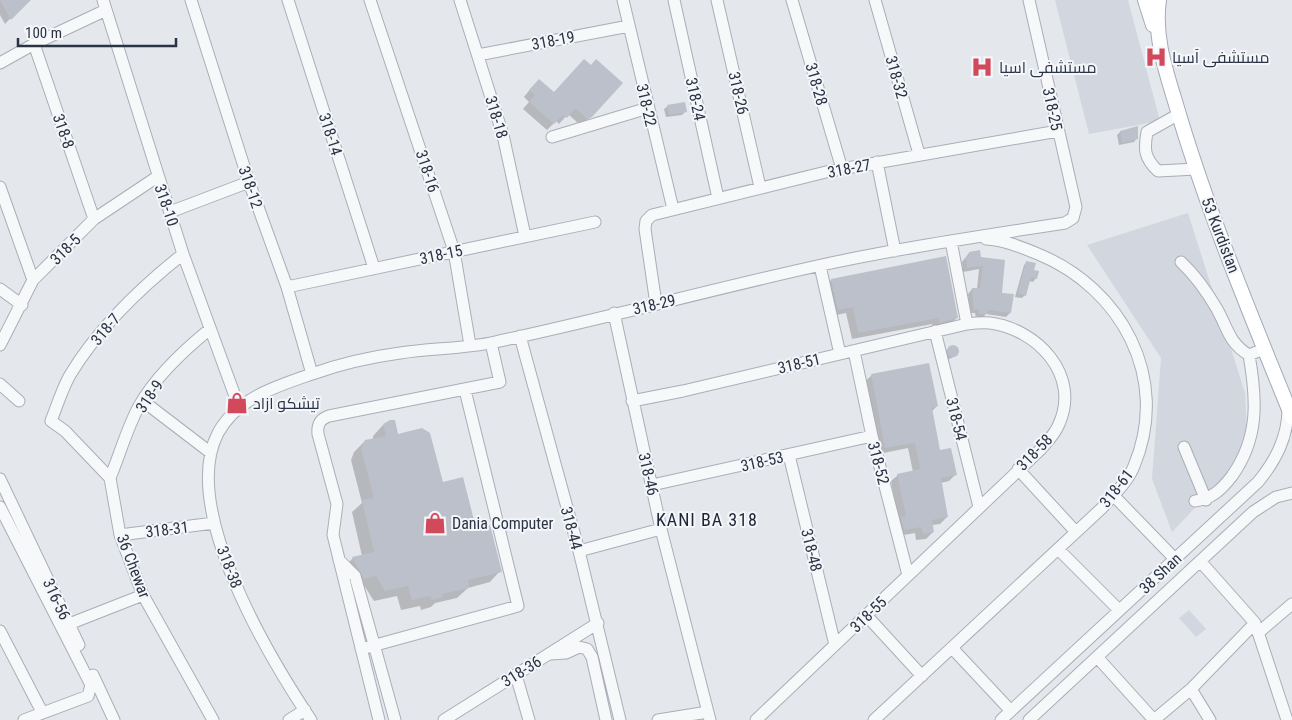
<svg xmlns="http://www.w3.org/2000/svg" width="1292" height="720" font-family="'Roboto Condensed',Cairo,sans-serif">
<rect width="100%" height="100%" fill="#e4e7ec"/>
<path fill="#d2d6de" d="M1055,0h73l32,121 -71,13z
M1188,213l57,180 3,59 -76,80 -20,-53 9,-121 -74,-113z
M1189,610l17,19 -10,8 -17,-19z"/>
<path fill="#0003" d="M0,0h28l-23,24 -5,-9z
M532,87l21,6 39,23 -12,9 -12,-11 -9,10 -3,-3 -9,9 -24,-21 6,-7 -5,-5z
M668,106l18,5 -4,4 -16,2 -2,-8z
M1120,132l17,6 -3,4 -15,3 -2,-10z
M969,253l11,5 20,36 10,19 -4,4 -20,-3 -3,3 -7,1 -1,-5h-5l-2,-19 4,-5h5l2,-20 -16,3 -1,-10z
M1027,262l9,16 -3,4 -4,-1 -4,14 -3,3 -7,-1 9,-32z
M831,280l126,38 -7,6 -17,5 -1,-5 -80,15 -6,-26 -15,3 -6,-30z
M956,346l2,9 -11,5 -3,-9z
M928,364l9,42 -5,5 7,41 16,23 -6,6 -8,2 6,34 -7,7 -8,1 1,7 -7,7 -10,1 -1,-7 -17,3 1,-15 -8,-40 7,-6 15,-3 -5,-24 -29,6 -15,-72 7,-6z
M383,425l14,10 45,48 33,47 25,41 -10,11 -22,6 -11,10 -22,5 -4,4 -10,3 -1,-4 -19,4 -4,-14 -23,5 -9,-14 -12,2 -11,-20 11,-11 9,-2 -10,-44 10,-9 -11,-43 3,-8 11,-11 8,-1v-4z"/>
<path fill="#bbc0ca" d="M0,0h31l-20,20z
M584,59l7,6 5,-6 27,24 -31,34 -5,2 -12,-11 -8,10 -4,-3 -9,9 -25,-22 6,-7 -6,-5 10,-11 15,13z
M685,102l2,10 -18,3 -2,-10z
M1138,126v13l-16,4 -2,-12z
M980,250l1,7 24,3 -3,33 12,1 -3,19 -23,-3v4h-9v-5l-5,1 -2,-22h8l3,-22 -16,2 -1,-11 3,-1v-4z
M946,256l12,62 -19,5v-5l-81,15 -5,-26 -15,3 -7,-31z
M1026,261l10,2 -2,7 5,1 -2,8 -6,-2 -5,19 -8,-3z
M947 351a6 6 0 1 1 12 0a6 6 0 1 1-12 0Z
M929,363l9,43 -6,2 8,42 11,-2 6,27 -16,3 7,39 -16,3 2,12 -11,2 -2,-7 -17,3 -3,-13 5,-1 -9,-42 23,-5 -5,-26 -30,5 -14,-74z
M390,420h5l3,14 24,-6 8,5 13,49 20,-5 13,51 14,-3 12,47 -34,8 1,8 -27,6 1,3 -11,3 -2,-4 -18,4 -4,-14 -23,5 -9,-15 -12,3 -12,-22 22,-5 -12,-52 12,-2 -13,-49 4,-9 21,-4 -3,-12z"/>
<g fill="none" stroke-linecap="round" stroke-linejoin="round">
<g stroke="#a9aeb7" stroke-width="13">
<path id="minor" d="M103,0l80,254 56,153
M191,0l58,182 38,105 25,87
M288,0l86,268
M370,0l84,251 16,94
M460,0l43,135 22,101
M623,0l50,209
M674,0l44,198
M717,0l43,187
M792,0l50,169
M875,0l44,154
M34,44l60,175
M478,55l151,-29
M0,63l34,-19 72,-34
M1179,114l-32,18c-3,17 -3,26 11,39l38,-2
M552,137l96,-29
M877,162l18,89
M0,187l33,93
M170,212l79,-30
M183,254c-43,34 -84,73 -113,121 -8,14 -13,31 -19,46l14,10 45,47 10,57 23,60 70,125
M1181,262c14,13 26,30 36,47 11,20 12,34 32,46l15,-6
M820,266l20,88
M287,287l308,-65
M0,289l22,16
M656,304l-11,-75 1,-8 6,-6 178,-44 228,-40
M614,313l47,216 49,191
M935,331l44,176
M520,336l59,215 41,169
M0,345l33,-65 61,-61 63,-42
M854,351l18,85 36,139
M0,384l19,17
M143,401l68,52
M632,401l51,-10 284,-67
M1184,447l22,53
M789,455l46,190
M1018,469l58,63
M110,478c10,-24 17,-50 29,-72 17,-30 45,-56 71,-77
M0,479l79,166
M652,485l220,-49
M1113,495l62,64
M1195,501c17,-2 27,-12 37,-25 27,-38 25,-76 17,-121
M0,507l91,178 -3,11 -64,24
M120,535l94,-12
M1058,549l61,61
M579,551l82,-22
M339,560l16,16 40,144
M866,615l56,61
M1255,623l32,97
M69,624l74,-29
M0,631l42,81
M1258,633l34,-29
M952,648l59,63
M361,649l157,-43 -53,-216
M550,654l16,-1 13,-6 8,2 5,8 14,63
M1097,657l57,63
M93,675l21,45
M516,675l13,45
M1191,689l19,31
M289,720l16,-10
M311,720c-42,-63 -132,-212 -93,-287 19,-35 59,-47 94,-59 28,-10 58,-17 88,-21 31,-5 64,-4 95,-11 108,-23 214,-52 322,-76 82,-18 166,-30 248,-43l8,-5 3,-11 -47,-207
M379,720l-46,-185 4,-31 -19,-70c-1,-10 2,-15 11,-18l171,-34 -9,-39
M444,720l154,-97
M658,720l50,-8
M756,720l285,-271c7,-8 14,-15 18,-25 22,-49 -22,-95 -69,-101 -8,-1 -16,0 -23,1l-16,-83
M874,720l228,-212c11,-13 26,-26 32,-42 37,-88 -13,-178 -96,-212 -17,-7 -34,-14 -52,-15
M1001,720l257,-238c18,-22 30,-45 30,-74
M1029,720l224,-208 23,-15 16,-4
M1154,720l37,-31 64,-66 -55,-62"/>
</g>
<g stroke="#a3abb8" stroke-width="16">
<path id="major" d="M1145,0l8,25
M1159,0c-6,41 10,79 21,118 31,102 72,200 112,299"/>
</g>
<use href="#minor" stroke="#f7f8fa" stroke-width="11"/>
<use href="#major" stroke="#fff" stroke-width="14"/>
</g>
<defs>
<g id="hospital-bare" transform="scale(1.725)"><path d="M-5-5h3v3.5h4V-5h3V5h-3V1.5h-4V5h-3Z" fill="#d1495b" stroke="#f4f6f9" stroke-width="2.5" paint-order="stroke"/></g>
<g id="shop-bare" transform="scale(1.725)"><path d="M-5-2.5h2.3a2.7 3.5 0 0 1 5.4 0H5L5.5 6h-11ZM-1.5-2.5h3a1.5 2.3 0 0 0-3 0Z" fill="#d1495b" stroke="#f4f6f9" stroke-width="2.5" paint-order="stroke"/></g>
</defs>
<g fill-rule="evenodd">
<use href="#hospital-bare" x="1156" y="57"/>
<use href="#hospital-bare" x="982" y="67"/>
<use href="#shop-bare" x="237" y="403"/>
<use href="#shop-bare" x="435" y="523"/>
</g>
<g text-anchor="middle" stroke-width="4" stroke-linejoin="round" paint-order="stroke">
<g font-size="16" fill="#2b3445" stroke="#f4f6f9">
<text transform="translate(553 40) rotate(-11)" y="6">318-19</text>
<text transform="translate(897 77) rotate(74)" y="6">318-32</text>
<text transform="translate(817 84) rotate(74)" y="6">318-28</text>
<text transform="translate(739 93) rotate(77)" y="6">318-26</text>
<text transform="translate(696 99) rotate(78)" y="6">318-24</text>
<text transform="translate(647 105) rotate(77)" y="6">318-22</text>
<text transform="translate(1053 109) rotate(78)" y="6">318-25</text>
<text transform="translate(497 117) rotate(73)" y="6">318-18</text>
<text transform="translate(64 131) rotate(71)" y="6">318-8</text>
<text transform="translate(331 134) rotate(72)" y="6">318-14</text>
<text transform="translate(849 168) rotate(-11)" y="6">318-27</text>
<text transform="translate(428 171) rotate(72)" y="6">318-16</text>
<text transform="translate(251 187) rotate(71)" y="6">318-12</text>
<text transform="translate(167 205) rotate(71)" y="6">318-10</text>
<text transform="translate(1221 235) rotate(69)" y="6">53 Kurdistan</text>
<text transform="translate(65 249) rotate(-45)" y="6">318-5</text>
<text transform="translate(441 254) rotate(-12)" y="6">318-15</text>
<text transform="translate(654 304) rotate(-13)" y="6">318-29</text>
<text transform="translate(105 329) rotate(-50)" y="6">318-7</text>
<text transform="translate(799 363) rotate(-13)" y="6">318-51</text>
<text transform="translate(149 396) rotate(-56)" y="6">318-9</text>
<text transform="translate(957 419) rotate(76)" y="6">318-54</text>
<text transform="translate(1034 452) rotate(-46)" y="6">318-58</text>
<text transform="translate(762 461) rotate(-13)" y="6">318-53</text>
<text transform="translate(879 463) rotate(75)" y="6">318-52</text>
<text transform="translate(649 474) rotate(77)" y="6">318-46</text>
<text transform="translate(1116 488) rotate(-52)" y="6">318-61</text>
<text transform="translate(572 528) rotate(75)" y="6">318-44</text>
<text transform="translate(167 529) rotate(-7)" y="6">318-31</text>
<text transform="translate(812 550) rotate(76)" y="6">318-48</text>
<text transform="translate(134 566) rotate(69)" y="6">36 Chewar</text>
<text transform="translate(230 567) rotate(69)" y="6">318-38</text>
<text transform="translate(1160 573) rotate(-43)" y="6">38 Shan</text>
<text transform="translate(57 599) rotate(65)" y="6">316-56</text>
<text transform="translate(868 614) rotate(-44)" y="6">318-55</text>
<text transform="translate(521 671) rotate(-32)" y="6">318-36</text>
</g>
<g font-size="16" fill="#2b3445" stroke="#f4f6f9" text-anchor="start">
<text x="1172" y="63">مستشفى آسيا</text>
<text x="999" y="73">مستشفى اسيا</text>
<text x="253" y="409">تيشكو ازاد</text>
<text x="452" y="529">Dania Computer</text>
</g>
<g font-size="18" letter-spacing="1" fill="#1d2536" stroke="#f4f6f9">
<text x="707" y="526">KANI BA 318</text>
</g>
</g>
<path d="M18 38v8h158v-8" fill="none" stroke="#2b3445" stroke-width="2.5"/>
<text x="25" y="38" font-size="15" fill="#2b3445" stroke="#f4f6f9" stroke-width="4" paint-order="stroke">100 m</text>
</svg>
